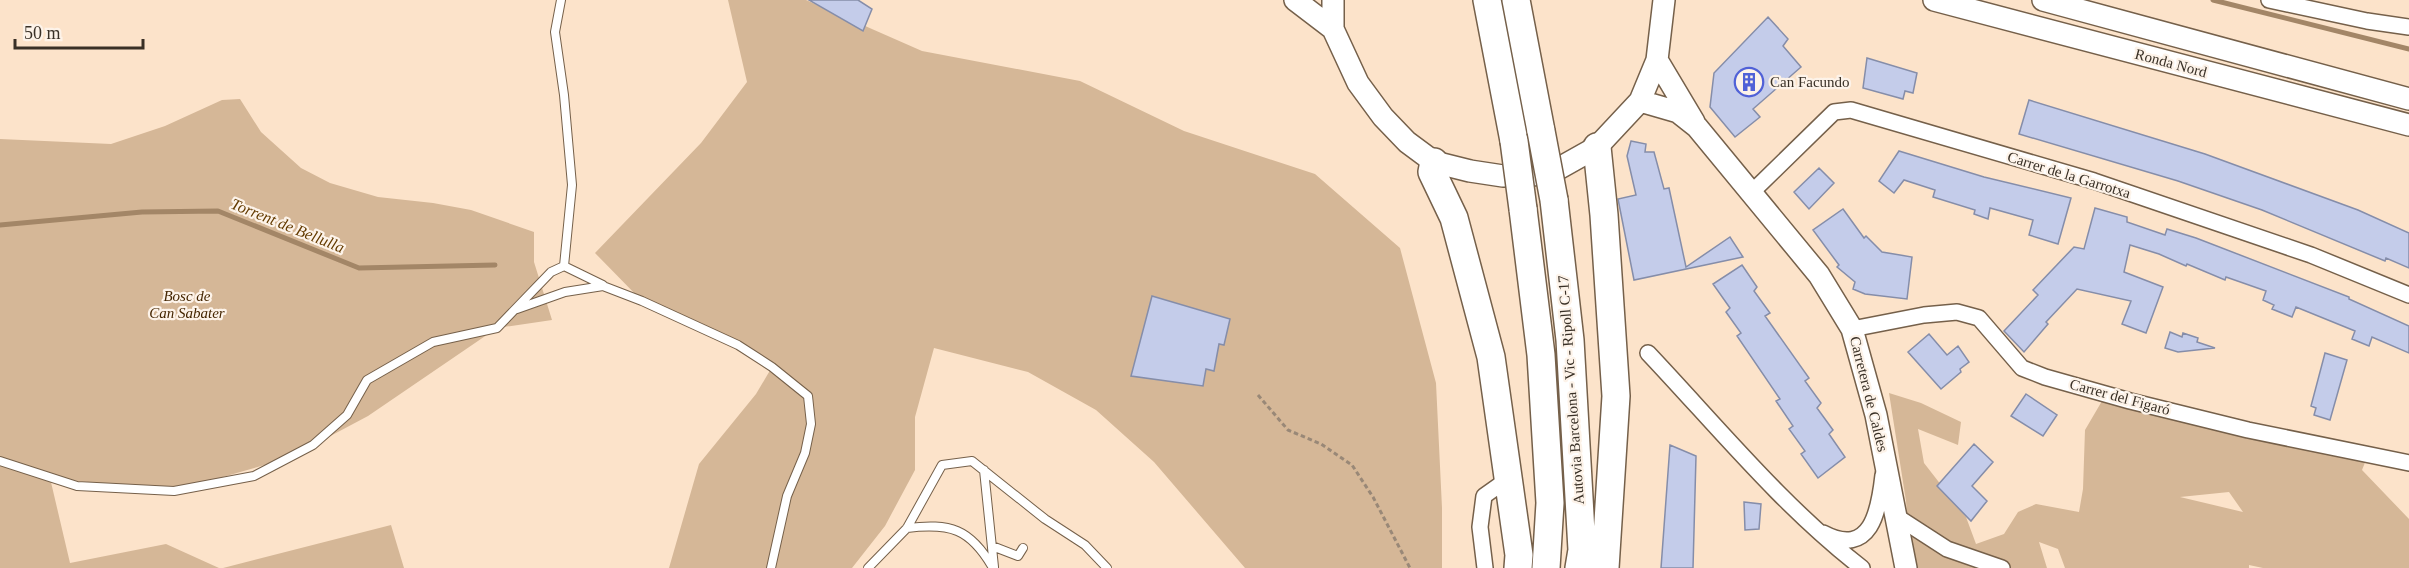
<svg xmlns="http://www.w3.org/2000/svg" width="2409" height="568" font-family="'Times New Roman',serif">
<rect width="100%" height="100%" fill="#fce3ca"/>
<path fill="#d5b797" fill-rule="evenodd" d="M728,0h78l116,51 158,30 104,50 131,43 85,74 36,135 6,125v60h-197l-91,-106 -58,-52 -68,-38 -94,-24 -19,69v53l-30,56 -33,42h-183l30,-104 57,-70 16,-27 -130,-66 -47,-48 106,-110 46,-61z
M240,99l21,33 40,36 29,15 48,14 55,6 38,7 63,22v30l18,58 -55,8 -129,88 -79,42 -115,33 -124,-13 20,85 96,-19 53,24h-219v-429l111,5 54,-18 57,-26z
M1889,393l32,10 40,19 -3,23 -40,-16 6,34 42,54 10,27 28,-10 14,-22 18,-8 43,8 4,-23 2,-59 17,-29 256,43 8,16 -4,10 47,49v49h-146l-14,-3v3h-184l-7,-19 -19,-7 8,26h-131l-6,-14 -4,-53zM2229,492l14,20 -63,-15z
M391,525l13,43h-181z"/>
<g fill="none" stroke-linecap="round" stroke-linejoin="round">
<path stroke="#a38667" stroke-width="5" d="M2213,0l196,49
M0,225l142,-13 76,-1 141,57 136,-3"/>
</g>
<path fill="#c4ccea" stroke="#858da9" stroke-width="1.5" d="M809,0h49l14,9 -9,22z
M1768,17l20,22 -5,7 18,21 -48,42 7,8 -25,20 -25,-30 4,-34z
M1867,58l50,15 -4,20 -8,-2 -2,8 -40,-11z
M2029,100l176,54 153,56 51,23v35l-23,-10 -1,3 -123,-51 -84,-29 -159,-47z
M1631,141l15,3 -1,8h9l10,37 5,-1 17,79 44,-30 13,20 -109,23 -16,-81 18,-4 -9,-39z
M1899,151l85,26 87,21 -13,46 -29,-9 4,-15 -43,-12 -2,11 -14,-5 1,-4 -42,-13 2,-7 -31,-10 -10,13 -15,-12z
M1819,168l15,15 -25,26 -15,-17z
M2095,208l32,9v5l38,13 2,-6 29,9 153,59v2l60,27v27l-37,-16 -3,9 -17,-7 3,-8 -59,-24 -4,10 -20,-8 2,-4 -11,-5 3,-9 -40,-14 -1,3 -38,-16 -1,2 -27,-12 -29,-9 -6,27 39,15 -17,46 -24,-9 9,-23 -54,-12 -31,33 2,2 -24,28 -20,-21 34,-36 -5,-5 41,-43 10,2z
M1843,209l21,29 2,-2 16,16 30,5 -5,42 -42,-5 -12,-5 2,-7 -18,-15 2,-2 -26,-35z
M1742,265l15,22 -3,4 16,22 -5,3 44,62 -4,3 16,22 -4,5 16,22 -4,4 16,23 -27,21 -17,-24 4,-3 -16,-22 4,-3 -17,-25 4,-2 -43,-63 4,-3 -15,-21 4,-4 -17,-24z
M1152,296l78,23 -6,26 -5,-1 -5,27 -8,-2 -3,17 -72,-10z
M2170,332l12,5 1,-4 15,5 -1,4 18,6 -37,4 -13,-4z
M1929,334l18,21 11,-9 11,16 -9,7 1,3 -20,17 -33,-37z
M2325,353l22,7 -17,60 -16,-5 2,-7 -5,-2z
M2026,394l31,21 -14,21 -32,-20z
M1974,444l19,18 -21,24 15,15 -16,20 -34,-35z
M1670,445l26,11 -3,112h-32z
M1744,502l17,2 -2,25 -14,1z"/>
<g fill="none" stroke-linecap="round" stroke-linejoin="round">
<g stroke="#75604a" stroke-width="10">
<path id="lane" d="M564,266l39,19
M517,309l48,-17 38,-6 39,15 96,44 34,22 36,29 3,28 -6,29 -18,43 -16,72
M0,461l77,25 97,5 80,-15 59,-31 34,-30 20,-35 66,-38 64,-14 54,-56 13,-6 8,-81 -8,-90 -9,-63 6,-32
M984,470l10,97
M907,528c43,-5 63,0 86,40
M992,546l26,10 5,-8
M868,568l39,-40 35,-63 30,-4 73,58 40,26 22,23"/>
</g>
<g stroke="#75604a" stroke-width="18">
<path id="street" d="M2269,0l98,21 42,6
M1750,194l84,-82 17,-2 243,71 217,74 98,40
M1852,329l72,-14 33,-3 22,6 43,50 23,9 85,24 118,29 161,33
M1648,353c69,73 134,153 214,215
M1896,516l51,33 55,19
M1823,533c48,25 56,-22 60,-58
M1485,568l-5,-41 4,-31 24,-17"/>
</g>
<g stroke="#75604a" stroke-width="24">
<path id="secondary" d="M1295,0l38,29
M1333,0v29l25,54 25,34 24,25 27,20 36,9 33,5 30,-1 23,-5 41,-23 43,-46 17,-41 7,-60
M1934,0l475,125
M2043,0l366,99
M1657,60l37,62
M1640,101l38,11 19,15 122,148 33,54 24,86 30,153"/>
</g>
<g stroke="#75604a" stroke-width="30">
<path id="highway" d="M1487,0l27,141
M1516,0l25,131
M1597,147l7,68 12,181 -11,172
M1434,162l-2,10 22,46 37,139 28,198 -1,13
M1554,200l16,140 12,210 -3,18
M1523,209l18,146 9,148 -4,65"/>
</g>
<path stroke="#987" stroke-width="3" stroke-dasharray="4.5 3" stroke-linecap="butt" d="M1258,395l30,35 33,14 31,21 21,32 37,71"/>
<use href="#lane" stroke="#fff" stroke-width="8"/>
<use href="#street" stroke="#fff" stroke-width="15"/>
<use href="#secondary" stroke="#fff" stroke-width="21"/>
<use href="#highway" stroke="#fff" stroke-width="27"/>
<g stroke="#75604a" stroke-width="30" stroke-linecap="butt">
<path id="highway-bridge" d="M1541,131l13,69
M1514,141l9,68"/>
</g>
<use href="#highway-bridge" stroke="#fff" stroke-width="27"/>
</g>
<defs>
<g id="building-ring" transform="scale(1.5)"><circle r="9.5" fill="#fdf3e9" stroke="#5061d7" stroke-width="1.5"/><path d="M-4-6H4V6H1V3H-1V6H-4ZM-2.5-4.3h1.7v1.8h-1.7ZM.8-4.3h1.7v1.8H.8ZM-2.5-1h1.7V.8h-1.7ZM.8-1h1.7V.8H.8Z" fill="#5061d7"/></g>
</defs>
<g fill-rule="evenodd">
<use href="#building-ring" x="1749" y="82"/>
</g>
<g text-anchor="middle" stroke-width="4.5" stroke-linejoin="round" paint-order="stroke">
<g font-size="15" fill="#393026" stroke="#fdf3e9">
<text transform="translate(2171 63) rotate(15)" y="5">Ronda Nord</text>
<text transform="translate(2069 175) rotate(17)" y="5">Carrer de la Garrotxa</text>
<text transform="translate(1571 390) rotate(-94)" y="5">Autovia Barcelona - Vic - Ripoll C-17</text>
<text transform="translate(1869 394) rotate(76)" y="5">Carretera de Caldes</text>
<text transform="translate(2120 397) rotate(15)" y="5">Carrer del Figaró</text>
</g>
<g font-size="15" fill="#393026" stroke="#fdf3e9" text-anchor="start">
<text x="1770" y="87">Can Facundo</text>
</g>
<g font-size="15" font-style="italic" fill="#442500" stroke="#fdf3e9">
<text x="187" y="301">Bosc de<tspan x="187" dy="17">Can Sabater</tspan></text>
</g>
<g font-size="16" font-style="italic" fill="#643b01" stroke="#fdf3e9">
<text transform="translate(288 225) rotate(22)" y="6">Torrent de Bellulla</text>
</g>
</g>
<path d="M15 39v9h128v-9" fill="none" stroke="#393026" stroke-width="3"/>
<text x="24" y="39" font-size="18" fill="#393026" stroke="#fdf3e9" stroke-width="4.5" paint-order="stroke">50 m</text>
</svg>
